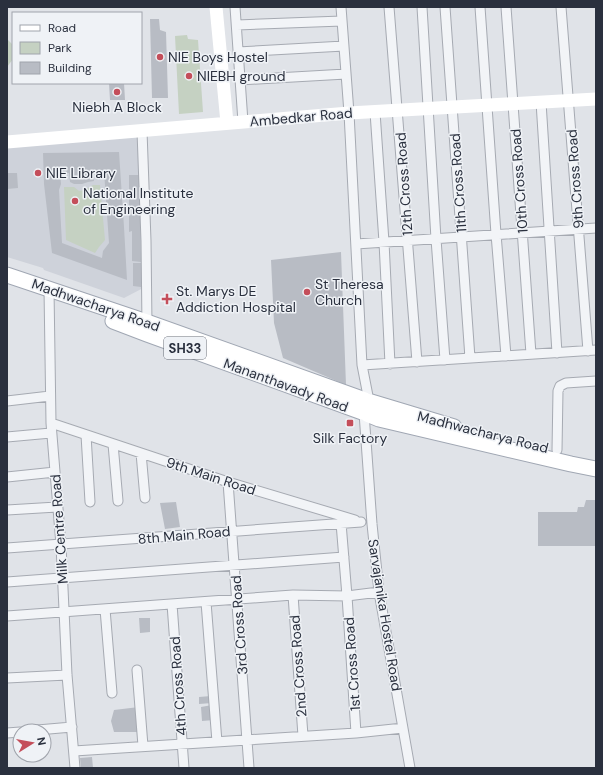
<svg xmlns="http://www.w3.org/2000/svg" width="603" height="775" font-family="'DM Sans',sans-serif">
<rect width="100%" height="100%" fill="#e0e3e8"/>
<path fill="#ced2da" d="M140,137l7,149 -23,12 -80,-28 -1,-2 -36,-11v-112z"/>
<path fill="#c5d1c2" d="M187,35l1,4 10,1 5,72 -24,2 -4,-78z
M7,39l6,6v14l-6,8z
M93,185h7l5,55 -6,7 -4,6 -29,-13 -2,-53h10l5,4 6,-1z"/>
<path fill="#b8bcc4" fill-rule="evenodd" d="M150,19h9l1,11 6,2 2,66h-16z
M109,83h15l1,17h-15z
M119,152l5,75 3,53 -75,-27 -8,-69 -1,-31zM92,171h12l5,72 -6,8 -1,7 -40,-15 -3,-53 2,-6 -1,-11h9l1,9 4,2h8l6,-2 6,-1z
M7,173h10l1,15 -11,1z
M129,175h10l2,87 -9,-1v-30l-3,1z
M341,252l5,133 -63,-27 -9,-35 -3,-63z
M133,263h9l-1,24 -8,-1z
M586,500h10v46h-58v-34h39l1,-5h6z
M176,502l4,25 -15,2 -5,-26z
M139,618h11v14l-10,1z
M211,696l1,7 -13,1v-7z
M212,705l2,15 -12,1 -1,-14z
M139,707l3,25h-28l-3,-11 3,-11z
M92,757l1,11h-12l-1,-10z"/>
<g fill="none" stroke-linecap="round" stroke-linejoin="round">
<g stroke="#a6aab2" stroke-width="11">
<path id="street" d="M235,7l8,115
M341,7l8,106 13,252 7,36
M389,7l28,355
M422,7l14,232 9,121
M445,7l25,351
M480,7l16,227 10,122
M506,7l25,347
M561,7l27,344
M237,25l105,-4
M238,52l106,-6
M240,80l106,-6
M541,102l16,251
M375,112l9,130 6,122
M142,131l4,110 1,84
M356,244l240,-16
M49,289l2,134 10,122 6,130 8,93
M362,365l234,-15
M7,401l43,-5
M364,413l8,111 7,68 31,176
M51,423l177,59 127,38
M86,435l4,67
M7,437l44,-4
M113,444l5,57
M557,450l1,-59 2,-5 6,-3 30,-2
M141,453l4,45
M7,477l48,-5
M228,482l21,286
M7,510l50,-3
M341,523l6,73 9,137
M7,548l354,-26
M7,582l337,-25
M293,595l10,141
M206,602l11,140
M172,604l12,164
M105,609l7,84
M7,616l286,-21 54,1 32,-4
M137,670l6,76
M7,678l60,-3
M26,731l46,-4
M7,733l13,-1
M74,751l282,-18 47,-5"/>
</g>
<g stroke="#a0a7b3" stroke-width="17">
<path id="primary" d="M7,275l140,47 218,78
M113,321l34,13 215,78
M371,402l83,25
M367,414l12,5 192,45 25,5"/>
</g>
<use href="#street" stroke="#f2f4f7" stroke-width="9"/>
<path stroke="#fff" stroke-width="13" d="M216,7l11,116
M7,142l342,-29 247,-14"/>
<use href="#primary" stroke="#fff" stroke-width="15"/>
</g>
<g fill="#c44e5a" stroke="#eff2f6" stroke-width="1.5">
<circle cx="160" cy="57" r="4"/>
<circle cx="189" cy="76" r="4"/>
<circle cx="117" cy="92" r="4"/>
<circle cx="38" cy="173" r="4"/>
<circle cx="75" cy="201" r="4"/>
<circle cx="307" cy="292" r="4"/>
<path d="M165 293h4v4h4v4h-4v4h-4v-4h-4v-4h4z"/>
<rect x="346" y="419" width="8" height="8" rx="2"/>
</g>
<g text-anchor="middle" stroke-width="3" stroke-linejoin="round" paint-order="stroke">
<rect fill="#eff2f6" stroke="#656a75" stroke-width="1" x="164" y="337" width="42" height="22" rx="3"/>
<g font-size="13" font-weight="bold" fill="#2a303e">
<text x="185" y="353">SH33</text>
</g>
<g font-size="14" fill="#2a303e" stroke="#eff2f6" text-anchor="start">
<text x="168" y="62">NIE Boys Hostel</text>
<text x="197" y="81">NIEBH ground</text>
<text x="117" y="112" text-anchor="middle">Niebh A Block</text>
<text x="46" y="178">NIE Library</text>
<text x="83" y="198">National Institute<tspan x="83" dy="16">of Engineering</tspan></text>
<text x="315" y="289">St Theresa<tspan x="315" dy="16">Church</tspan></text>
<text x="176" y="296">St. Marys DE<tspan x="176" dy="16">Addiction Hospital</tspan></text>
<text x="350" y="443" text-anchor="middle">Silk Factory</text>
</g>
<g font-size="14" fill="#2a303e" stroke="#eff2f6">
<text transform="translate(301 117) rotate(-5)" y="5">Ambedkar Road</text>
<text transform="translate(575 179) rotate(-94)" y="5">9th Cross Road</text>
<text transform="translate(519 181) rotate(-94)" y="5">10th Cross Road</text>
<text transform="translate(458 183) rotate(-94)" y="5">11th Cross Road</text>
<text transform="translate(404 184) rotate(-94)" y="5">12th Cross Road</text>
<text transform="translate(96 305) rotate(19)" y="5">Madhwacharya Road</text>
<text transform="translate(286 385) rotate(20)" y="5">Mananthavady Road</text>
<text transform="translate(483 432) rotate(14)" y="5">Madhwacharya Road</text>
<text transform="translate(211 476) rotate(18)" y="5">9th Main Road</text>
<text transform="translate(59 529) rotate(-94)" y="5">Milk Centre Road</text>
<text transform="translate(184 535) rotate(-5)" y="5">8th Main Road</text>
<text transform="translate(385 615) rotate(81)" y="5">Sarvajanika Hostel Road</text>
<text transform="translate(239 625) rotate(-94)" y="5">3rd Cross Road</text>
<text transform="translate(352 664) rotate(-94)" y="5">1st Cross Road</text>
<text transform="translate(298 666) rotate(-94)" y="5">2nd Cross Road</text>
<text transform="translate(178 686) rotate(-94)" y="5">4th Cross Road</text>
</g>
</g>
<rect width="603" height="775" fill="none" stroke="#2a303e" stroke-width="16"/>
<rect x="12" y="12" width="130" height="72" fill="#eff2f6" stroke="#a0a4ac"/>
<rect x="20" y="25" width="20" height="6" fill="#ffffff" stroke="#a0a4ac"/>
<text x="48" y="32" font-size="12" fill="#2a303e">Road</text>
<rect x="20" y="42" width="20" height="12" fill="#c5d1c2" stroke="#a0a4ac"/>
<text x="48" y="52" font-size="12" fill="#2a303e">Park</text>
<rect x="20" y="62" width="20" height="12" fill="#b8bcc4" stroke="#a0a4ac"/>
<text x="48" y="72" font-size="12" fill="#2a303e">Building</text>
<g transform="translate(32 743) rotate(79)"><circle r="19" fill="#eff2f6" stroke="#a0a4ac"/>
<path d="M0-3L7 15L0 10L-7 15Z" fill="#c44e5a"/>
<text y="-6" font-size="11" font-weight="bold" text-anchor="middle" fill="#2a303e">N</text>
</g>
</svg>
